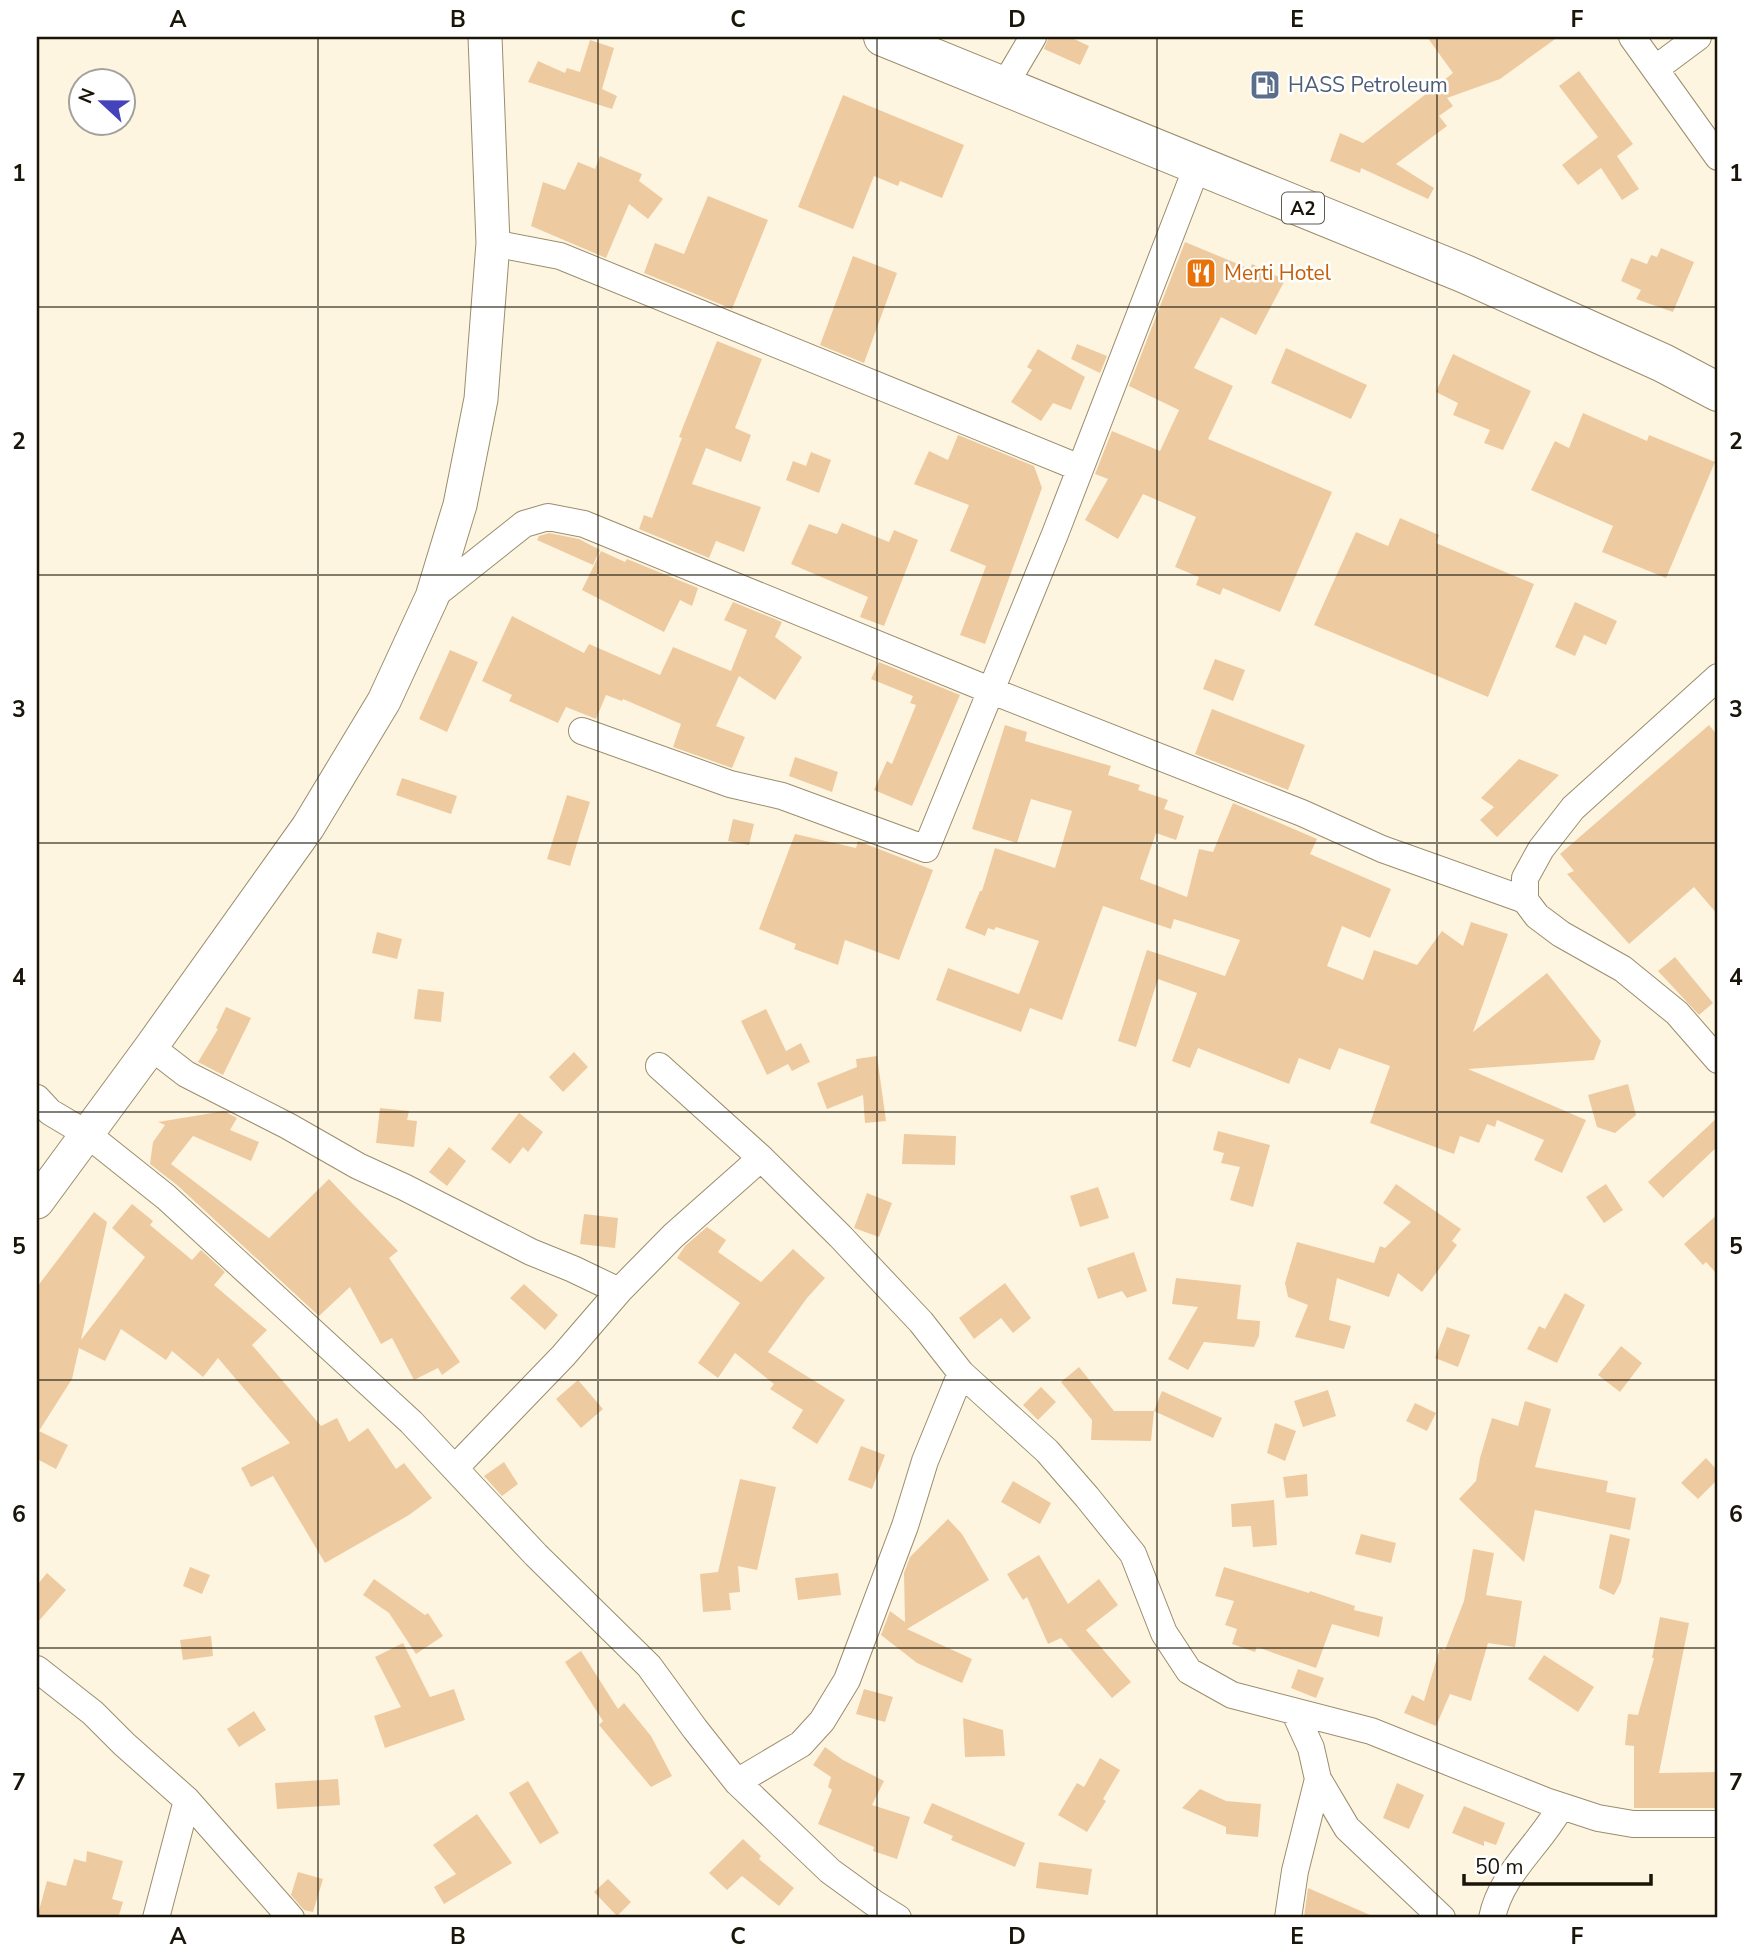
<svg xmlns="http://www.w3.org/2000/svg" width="1755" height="1955" font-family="'Nunito Sans',sans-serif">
<rect width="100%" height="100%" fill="#fef5e0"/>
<path fill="#eecaa1" d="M1049,37h21l19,9 -9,19 -36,-16z
M1427,37h131l-58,42 -53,19 6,8 -14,10 8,10 -51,38 38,24 -6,11 -67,-31 -1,5 -30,-12 10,-28 23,10 90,-70z
M590,40l24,8 -12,41 15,7 -5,13 -84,-27 10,-21 27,12 2,-5 13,4z
M1579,71l54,73 -16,12 22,33 -17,11 -21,-32 -23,17 -16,-20 36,-28 -39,-51z
M843,95l121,50 -22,53 -42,-17 -2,5 -24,-10 -21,53 -55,-22z
M600,156l42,18 -3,7 24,18 -15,20 -19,-15 -23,54 -75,-32 12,-44 22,8 13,-28 17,7z
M708,196l60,24 -36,89 -88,-36 11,-30 29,11z
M1185,242l65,27 2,-5 33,16 -29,55 -35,-18 -27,51 39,18 -25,53 124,53 -52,120 -57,-24 -3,7 -24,-10 3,-8 -24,-10 21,-50 -53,-23 -25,45 -33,-19 23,-41 -13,-5 17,-43 48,20 19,-41 -50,-24z
M1661,248l33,14 -21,50 -37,-13 5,-9 -20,-9 10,-23 16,6 4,-9 6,2z
M853,256l44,17 -33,90 -44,-18z
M717,341l45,18 -27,69 16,7 -10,27 -35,-14 -14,36 69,23 -17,45 -28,-11 -7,17 -70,-29 5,-14 8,3 30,-80 -3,-1z
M1077,344l30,12 -7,17 -29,-14z
M1286,348l81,37 -16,34 -80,-36z
M1038,349l47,28 -14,33 -18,-7 -12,18 -30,-19 21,-32 -5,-3z
M1453,354l78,37 -28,59 -19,-7 6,-13 -37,-15 5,-12 -22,-11z
M1583,413l64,28 2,-6 66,27 -49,116 -64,-26 11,-26 -82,-36 24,-49 14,7z
M958,435l76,31 8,22 -57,156 -25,-9 26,-69 -36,-15 19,-46 -55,-21 15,-33 19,9z
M811,452l20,8 -12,33 -33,-13 7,-19 13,5z
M1400,518l39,17 -3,8 98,41 -46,113 -174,-72 42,-93 32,14z
M842,523l47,19 5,-12 24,10 -34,86 -24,-9 8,-20 -77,-33 18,-40 28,10z
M549,533l30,6 21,11 -7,15 -56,-25 2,-4z
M601,551l24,11 2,-3 71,29 -6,18 -12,-6 -16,32 -82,-42z
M733,602l49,20 -7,15 27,20 -27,43 -36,-24 -23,50 29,11 -13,31 -59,-21 8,-23 -58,-25 -1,2 -16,-6 -10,24 -30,-12 -8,16 -49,-22 3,-6 -30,-14 30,-65 72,37 5,-9 71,31 13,-28 58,24 16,-41 -23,-10z
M1575,602l42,19 -11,24 -22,-10 -9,21 -20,-9z
M450,650l28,12 -31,70 -28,-13z
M1215,659l30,11 -12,31 -30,-12z
M879,662l81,33 -48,111 -38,-16 13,-29 5,3 24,-59 -6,-2 3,-7 -42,-17z
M1212,709l93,36 -17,45 -93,-36z
M1005,725l22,7 -2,9 86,25 -3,9 32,10 -2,5 30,10 -4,9 20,7 -8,24 -20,-7 -16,46 47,18 12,-48 14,3 20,-49 84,36 -7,15 81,35 -21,49 -28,-12 -15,40 36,14 11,-30 43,15 25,-34 21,15 8,-24 37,12 -35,98 74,-59 54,68 -7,19 -126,9 118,51 -24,53 -28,-13 10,-20 -47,-20 -2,7 -8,-3 -8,19 -19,-7 -6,18 -84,-31 20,-57 -51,-18 -9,22 -31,-12 -10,26 -91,-36 -8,20 -18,-7 25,-68 -39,-14 -22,68 -18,-6 29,-91 78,26 15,-36 -66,-21 -3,10 -68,-23 -41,114 -32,-12 -9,24 -85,-32 12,-32 71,26 20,-53 -43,-14 -2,3 -6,-2 -3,8 -20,-8 15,-37h2l13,-43 60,20 17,-57 -41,-12 -14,44 -45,-14z
M1709,725l9,11v179l-24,-28 -65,57 -62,-70 7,-3 -14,-17z
M795,757l43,15 -6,20 -43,-16z
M1519,759l40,16 -62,62 -17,-17 14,-13 -13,-9z
M402,778l55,18 -6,18 -55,-19z
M567,795l23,7 -20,64 -23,-7z
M733,819l21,5 -5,21 -21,-4z
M795,834l61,14 2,-7 75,29 -34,90 -54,-20 -7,25 -44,-16 2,-5 -37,-15z
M377,932l25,7 -5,20 -25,-6z
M1675,957l38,46 -14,12 -41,-44z
M418,989l26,3 -3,30 -27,-3z
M226,1007l25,11 -28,57 -25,-13 20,-33 -2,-1z
M766,1009l20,42 15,-8 9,19 -18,9 -4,-7 -21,11 -26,-54z
M574,1052l14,15 -25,25 -14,-15z
M877,1056l9,65 -21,2 -2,-28 -36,14 -10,-26 40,-16 -1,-8z
M1628,1084l8,31 -21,18 -18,-6 -9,-32z
M380,1108l29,3 -2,9 10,1 -3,26 -38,-4z
M224,1111l13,7 -7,12 29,12 -8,19 -58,-25 -22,28 98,74 60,-59 69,72 -9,7 71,104 -18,13 -4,-7 -24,12 -22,-42 -11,6 -31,-57 -31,29 -142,-131 -27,-21 3,-22 12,-17 -7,-3z
M519,1113l24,19 -15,20 -5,-5 -13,17 -19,-15z
M1718,1117v29l-55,52 -15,-16z
M1218,1131l52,14 -17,62 -23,-7 10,-33 -19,-4 3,-10 -11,-3z
M904,1134l52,2 -1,29 -53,-1z
M449,1147l17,14 -19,25 -18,-14z
M1396,1184l65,45 -9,12 5,4 -35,47 -24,-19 -9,24 -52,-19 -8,42 22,6 -7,23 -49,-12 13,-32 -20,-8 -3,-14 12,-41 77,21 6,-17 5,2 26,-26 -28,-19z
M1606,1184l17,26 -19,13 -18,-26z
M1098,1187l11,31 -29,9 -10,-31z
M867,1193l25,10 -13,34 -25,-9z
M132,1204l21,17 -3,4 42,35 9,-10 24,22 -11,13 53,45 -15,15 69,81 16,-8 12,24 19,-14 28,41 8,-6 28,35 -23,17 -84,48 -52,-87 -22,11 -10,-19 49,-25 -72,-85 -15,19 -31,-26 -6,9 -45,-31 -16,32 -26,-13 -7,31 -33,52 29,14 -12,24 -19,-10v-172l57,-75 13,10 -26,118 64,-83 -33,-29z
M584,1214l34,4 -3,30 -35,-4z
M1718,1214v61l-12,-13 -3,3 -19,-21z
M707,1227l19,13 -8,12 43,30 32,-33 32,29 -18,20 -39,54 77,48 -28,44 -25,-16 11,-18 -33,-21 4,-5 -39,-31 -17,25 -20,-15 42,-60 -63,-45 8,-12z
M1134,1252l13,39 -20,7 -5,-7 -24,8 -11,-31z
M1176,1278l65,7 -4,34 23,2 -1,15 -5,11 -50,-5 -16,28 -20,-11 30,-52 -26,-3z
M1005,1283l26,35 -18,15 -12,-15 -27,21 -15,-21z
M524,1284l34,31 -13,15 -35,-32z
M1565,1293l20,12 -28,58 -30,-14 12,-23 6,3z
M1447,1327l23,8 -12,32 -23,-9z
M1621,1346l21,17 -22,29 -22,-17z
M1079,1367l35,44h40l-3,30 -60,-1 1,-20 -31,-38z
M578,1380l25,29 -22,19 -25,-29z
M1041,1387l15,15 -18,18 -15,-15z
M1328,1390l8,26 -33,11 -9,-26z
M1162,1391l60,27 -9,20 -59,-27z
M1525,1401l26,8 -16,58 73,14 -2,11 30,6 -6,32 -95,-20 -11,52 -65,-63 17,-18 4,-23 12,-40 26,8z
M1415,1403l21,10 -9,18 -21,-10z
M1275,1423l21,8 -11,30 -18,-8z
M861,1446l24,9 -13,34 -24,-9z
M1706,1458l12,13v8l-20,20 -17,-16z
M504,1462l14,22 -16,12 -18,-20z
M1307,1474l1,22 -22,2 -3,-21z
M740,1479l36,8 -19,83 -19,-4 2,26 -11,1 2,17 -28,2 -3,-38 18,-2z
M1013,1481l38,22 -11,21 -39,-22z
M1274,1500l3,45 -24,2 -2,-21 -19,1 -1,-23z
M948,1519l14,15 27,46 -82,49 65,30 -10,24 -45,-20 -36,-28 9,-24 15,11 -1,-49 6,-16z
M1361,1534l35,9 -5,20 -36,-9z
M1610,1534l20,5 -9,43 -7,13 -15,-7z
M1473,1549l21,4 -8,42 36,6 -7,46 -27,-4 -17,58 -21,-7 -14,32 -32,-13 8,-18 12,6 16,-53 5,2 19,-49z
M1039,1555l29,49 31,-25 19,26 -32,25 45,52 -19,16 -51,-60 -13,6 -21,-47 -4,3 -16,-26z
M190,1567l20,8 -8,19 -19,-8z
M1224,1567l85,26 1,-2 45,15 -1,4 29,7 -4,20 -47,-13 -16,44 -59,-21 -2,5 -23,-8 5,-15 -12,-4 9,-24 -19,-5z
M47,1573l19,17 -29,33v-38z
M838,1573l3,22 -43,5 -3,-22z
M374,1579l51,36 3,-2 15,23 -27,18 -27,-41 -26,-18z
M1660,1617l29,6 -30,150 59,-1v36h-84v-62l-9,-1 3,-31 10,1 16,-57h-2z
M211,1636l2,20 -30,4 -3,-20z
M403,1643l27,54 24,-8 11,31 -80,28 -11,-32 27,-9 -26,-50z
M581,1651l37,58 6,-6 27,33 21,40 -21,11 -52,-62 4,-4 -38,-59z
M1544,1655l50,32 -16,25 -50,-33z
M1298,1669l26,9 -8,20 -25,-10z
M864,1689l29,8 -8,25 -29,-8z
M254,1711l12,19 -27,17 -12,-18z
M963,1718l40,12 2,26 -40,1z
M825,1747l18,13 41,21 -12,24 38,12 -13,42 -24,-8 1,-4 -56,-23 14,-34 -4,-3 3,-10 -18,-12z
M1100,1758l20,12 -17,29 3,2 -19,31 -29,-17 19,-32 7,4z
M338,1779l2,26 -63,4 -2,-26z
M528,1781l31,52 -19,11 -31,-51z
M1397,1783l27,12 -15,34 -26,-11z
M1200,1789l26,12 35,3 -3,33 -32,-3v-7l-44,-19z
M932,1803l93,40 -10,24 -64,-27 2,-4 -30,-13z
M1464,1806l41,17 -9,22 -12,-4v5l-32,-13z
M477,1814l35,49 -68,41 -10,-17 22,-13 -23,-29z
M743,1839l18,17 -2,3 35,29 -15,18 -37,-30 -15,14 -18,-17z
M87,1851l36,10 -11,38 11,3 -5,16h-81l10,-37 19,5 8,-27 12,3z
M1039,1862l53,7 -4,26 -52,-7z
M298,1872l25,7 -10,33 -9,-2 -13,-15z
M608,1879l23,23 -14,14 -23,-24z
M1308,1888l69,30 -73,-1z"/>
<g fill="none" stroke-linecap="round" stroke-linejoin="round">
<g stroke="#9b8d6d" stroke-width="28">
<path id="minor" d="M1632,37l86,120
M1655,69l43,-32
M1004,86l29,-49
M493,243l67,13 520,212
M432,597l92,-73 24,-7 36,7 408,167 310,122 80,36 143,51
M1718,677l-145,131 -32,41 -16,29v22l12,16 24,18 62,35 54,44 41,47
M582,731l148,53 52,12 144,53 129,-315 143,-370
M151,1047l35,27 102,52 70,40 46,21 127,65 42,17 46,22
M659,1066l102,92 79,78 81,86 40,51 86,78 40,46 46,57 31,79 25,38 43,24 139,36 175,70 52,17 35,6h85
M37,1098l13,14 37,22 79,63 245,225 125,133 113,111 46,63 42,53 93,89 44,32 24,15
M455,1468l108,-112 56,-65 54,-55 88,-78
M37,1669l56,44 31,31 63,56 104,118
M1318,1779l29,49 95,90
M737,1782l64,-38 21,-23 25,-41 58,-154 20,-65 36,-88
M156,1918l31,-118
M1288,1918l7,-47 23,-92 -7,-31 -16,-35
M1492,1918c9,-45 48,-73 69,-112"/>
</g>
<g stroke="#9b8d6d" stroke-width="35">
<path id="tertiary" d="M37,1202l114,-155 157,-220 76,-126 48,-104 28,-92 21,-106 12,-156 -8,-206"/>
</g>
<g stroke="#9b8d6d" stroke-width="40">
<path id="trunk" d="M883,37l582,237 198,89 55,29"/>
</g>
<use href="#minor" stroke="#fff" stroke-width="26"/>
<use href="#tertiary" stroke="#fff" stroke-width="33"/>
<use href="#trunk" stroke="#fff" stroke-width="38"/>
</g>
<path fill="none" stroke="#1a1509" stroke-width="2" stroke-opacity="0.55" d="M318,37v1881M598,37v1881M877,37v1881M1157,37v1881M1437,37v1881M37,307h1681M37,575h1681M37,843h1681M37,1112h1681M37,1380h1681M37,1648h1681"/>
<defs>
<g id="fuel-square" transform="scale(1.575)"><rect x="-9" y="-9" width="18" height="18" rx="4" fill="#5c6f8a" stroke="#fff"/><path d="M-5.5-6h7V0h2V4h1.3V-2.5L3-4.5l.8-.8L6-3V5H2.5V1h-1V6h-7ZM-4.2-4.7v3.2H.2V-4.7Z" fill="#fff"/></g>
<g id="restaurant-square" transform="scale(1.575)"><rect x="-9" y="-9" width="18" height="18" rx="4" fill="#e8710a" stroke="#fff"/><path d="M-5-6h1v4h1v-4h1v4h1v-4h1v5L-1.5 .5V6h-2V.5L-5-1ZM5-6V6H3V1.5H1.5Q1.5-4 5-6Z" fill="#fff"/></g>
</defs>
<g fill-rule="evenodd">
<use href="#fuel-square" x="1265" y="85"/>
<use href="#restaurant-square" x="1201" y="273"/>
</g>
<g text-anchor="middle" stroke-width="5" stroke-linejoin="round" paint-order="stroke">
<rect fill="#fff" stroke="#5f5b53" stroke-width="2" x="1282" y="192.5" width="42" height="31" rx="5"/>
<g font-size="19" font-weight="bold" fill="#1a1509">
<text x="1303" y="215">A2</text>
</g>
<g font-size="21" fill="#4e5e75" stroke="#fff" text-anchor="start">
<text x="1288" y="92">HASS Petroleum</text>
</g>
<g font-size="21" fill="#c56008" stroke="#fff" text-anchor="start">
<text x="1224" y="280">Merti Hotel</text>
</g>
</g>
<rect width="1755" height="1955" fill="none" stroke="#ffffff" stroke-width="77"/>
<g transform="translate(102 102) rotate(292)"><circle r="33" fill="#ffffff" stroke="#a3a19d" stroke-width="2"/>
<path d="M0-5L12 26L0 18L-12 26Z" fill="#4543b9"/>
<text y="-10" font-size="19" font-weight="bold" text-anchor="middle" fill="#1a1509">N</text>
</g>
<path d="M1464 1874v10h187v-10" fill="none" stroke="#1a1509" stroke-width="3.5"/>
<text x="1475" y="1874" font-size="21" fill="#1a1509" stroke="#ffffff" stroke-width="5" paint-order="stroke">50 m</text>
<rect x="38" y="38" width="1678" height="1878" fill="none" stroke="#1a1509" stroke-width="2.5"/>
<g font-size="23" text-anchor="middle" font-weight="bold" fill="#1a1509">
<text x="178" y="27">A</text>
<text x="458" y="27">B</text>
<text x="738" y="27">C</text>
<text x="1017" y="27">D</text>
<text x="1297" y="27">E</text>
<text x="1577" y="27">F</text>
<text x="19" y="181">1</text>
<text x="1736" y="181">1</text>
<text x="19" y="449">2</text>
<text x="1736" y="449">2</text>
<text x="19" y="717">3</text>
<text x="1736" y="717">3</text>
<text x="19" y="985">4</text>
<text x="1736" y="985">4</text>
<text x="19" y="1254">5</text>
<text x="1736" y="1254">5</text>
<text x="19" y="1522">6</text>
<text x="1736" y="1522">6</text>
<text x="19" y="1790">7</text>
<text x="1736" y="1790">7</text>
<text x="178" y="1944">A</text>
<text x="458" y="1944">B</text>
<text x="738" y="1944">C</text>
<text x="1017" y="1944">D</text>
<text x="1297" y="1944">E</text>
<text x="1577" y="1944">F</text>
</g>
</svg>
